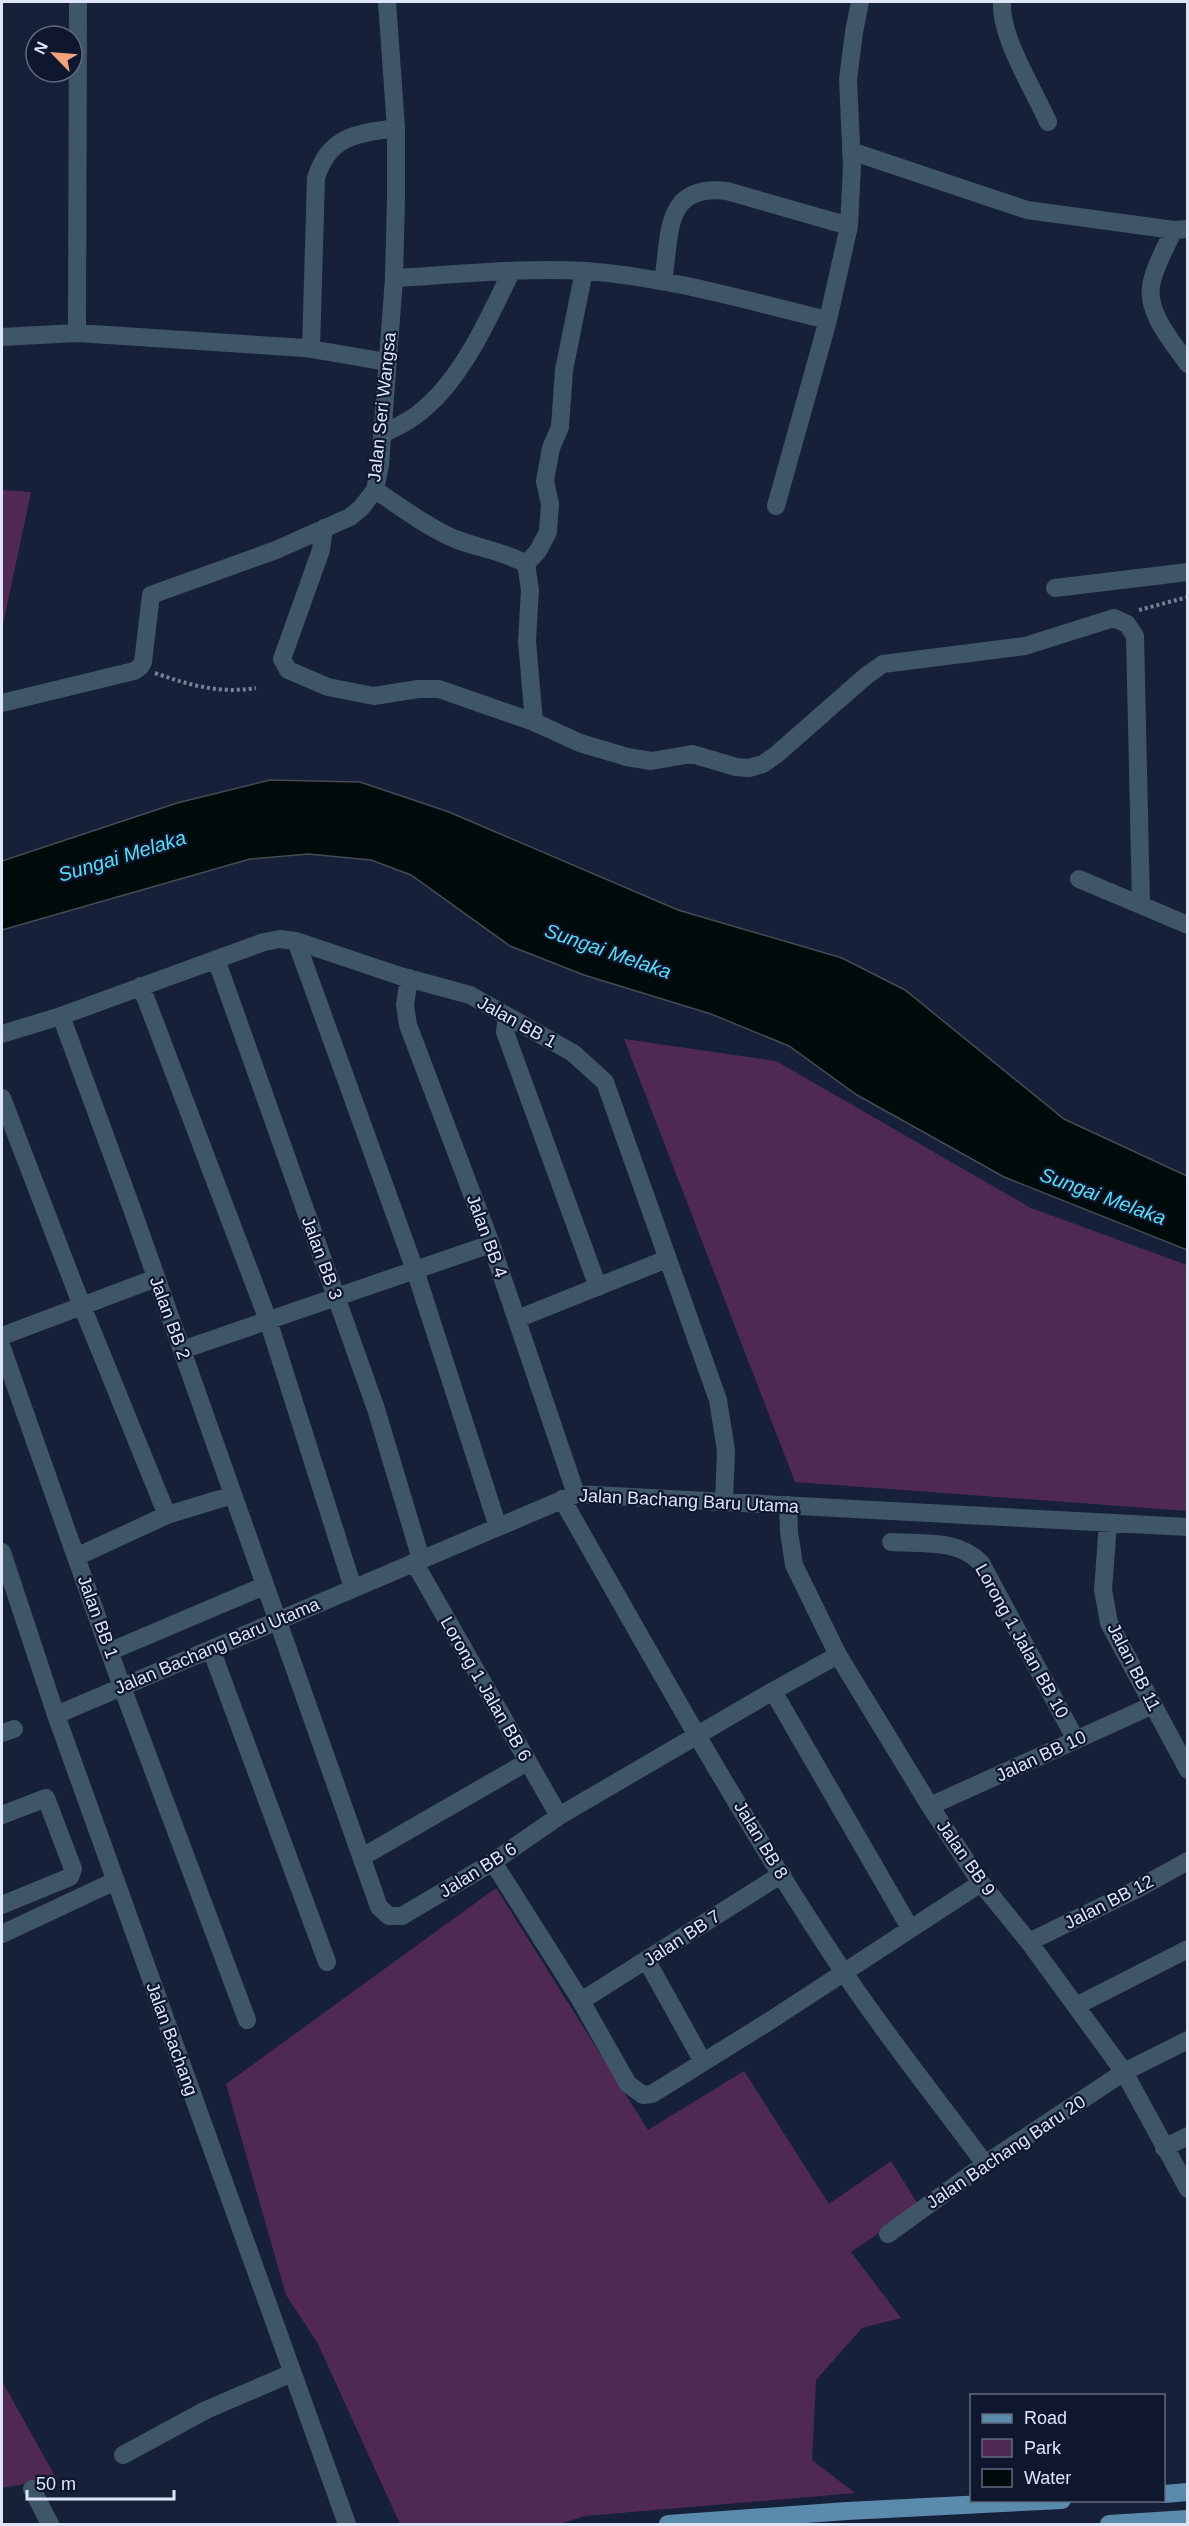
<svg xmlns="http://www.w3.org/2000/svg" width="1189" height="2526" font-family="Arial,sans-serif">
<rect width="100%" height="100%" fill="#172039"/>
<path fill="#4f2954" d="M2,490l29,2 -29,137z
M624,1039l152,22 255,147 156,57v246l-392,-29z
M496,1888l152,242 96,-59 85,133 62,-43 28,45 -68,46 50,66 -39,10 -46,52 -4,80 43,33 -270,23 -25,8h-160l-83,-182 -31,-47 -60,-211z
M2,2381l54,97 -54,10z"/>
<path fill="#020a0c" stroke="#444c52" stroke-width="1.5" d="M270,780l90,2 89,30 229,98 164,48 63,32 159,129 123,57v74l-183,-73 -147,-82 -68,-49 -78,-32 -127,-39 -74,-29 -99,-71 -40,-15 -63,-6 -58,5 -248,71v-69l175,-58z"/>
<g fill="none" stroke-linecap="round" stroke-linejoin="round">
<path stroke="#788095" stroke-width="4" stroke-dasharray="3 3" stroke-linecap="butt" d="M1139,610l49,-13
M155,673c34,12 65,21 101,15"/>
<path stroke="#3f5667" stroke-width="18" d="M1002,2c-2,35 31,86 46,120
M851,151l176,59 147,20 14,-1
M1174,230c-8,16 -18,34 -22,51 -8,30 20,60 36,83
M394,278c63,-3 129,-11 192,-7 82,6 162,30 242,49l21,-94 3,-60 -4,-86 6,-48 6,-30
M663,281c8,-48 0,-97 64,-90l122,35
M77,333l1,-331
M2,337l75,-4 228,15 82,14
M311,349l5,-171c13,-43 41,-44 80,-50
M382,434c15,-7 30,-14 43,-26 38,-32 65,-92 86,-136
M375,490c26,17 52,37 80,49 23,9 51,13 71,25l4,26 -3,51 7,81
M776,506l52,-186
M324,528l-3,22 -39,109 6,11 40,17 46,9 44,-7h21l95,33 46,21 47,14 24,4 41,-7 44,13 13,1 14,-4 14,-10 89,-78 17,-12 142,-18 89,-28 13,6 8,12 6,268
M526,564l12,-13 10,-19 2,-28 -5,-23 6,-33 9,-21 4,-57 20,-99
M1055,588l133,-16
M2,703l132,-32 6,-4 3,-5 8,-67 125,-45 74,-33 11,-9 14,-18 5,-25 14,-187 2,-78v-72l-9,-126
M1079,879l109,46
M296,941l119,329 83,257
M216,959l160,450 45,150
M409,978l-4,27 3,20 83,219 85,250
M141,986l127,334 85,268
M61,1016l71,193 247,698 10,9h13l91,-54 66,-46 214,-125 65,-36
M507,1016l-2,16 93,255
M2,1034l59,-18 203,-74 16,-3 16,2 104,35 70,19 103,58 32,29 113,318 8,50 -2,52
M2,1098l80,208 85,209
M517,1319l150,-60
M2,1336l154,-58
M2,1348l120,339 125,333
M182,1350l309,-106
M562,1499c91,159 179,320 281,472 44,66 95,129 142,193
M788,1505l1,27 5,33 44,90 92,151 51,77 48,59 95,130 64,117
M1108,1523l-5,67 6,33 79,147
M891,1542c32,2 67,-3 90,21l95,177
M2,1552l54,163 291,809
M76,1557l91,-42 66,-20
M414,1562l145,254
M211,1649l116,313
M111,1651l153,-65
M773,1691l137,237
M56,1715l520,-221 612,33
M2,1733l12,-4
M930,1806l223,-101
M2,1815l44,-17 27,71 -3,8 -68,28
M362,1857l165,-95
M493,1862l88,139 47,83 15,11 9,-1 116,-72 213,-139
M2,1934l113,-53
M1029,1942l108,-53 51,-28
M647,1961l56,101
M581,2001l201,-127
M1076,2006l112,-57
M1164,2148l24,-12
M888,2234l97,-70 139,-92 64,-32
M123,2455l83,-45 86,-37
M32,2489l18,35"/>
<path stroke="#5a8bad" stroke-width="18" d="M1164,2494l24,-2
M668,2524l179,-13 215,-11
M1109,2524l79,-5"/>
</g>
<g text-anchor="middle" stroke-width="4.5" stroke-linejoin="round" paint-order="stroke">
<g font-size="18" fill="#dee5f6" stroke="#0e172e">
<text transform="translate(382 407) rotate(-84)" y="6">Jalan Seri Wangsa</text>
<text transform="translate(517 1022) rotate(29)" y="6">Jalan BB 1</text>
<text transform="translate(487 1236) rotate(70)" y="6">Jalan BB 4</text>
<text transform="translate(322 1258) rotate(70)" y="6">Jalan BB 3</text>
<text transform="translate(170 1318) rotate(70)" y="6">Jalan BB 2</text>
<text transform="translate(689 1501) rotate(3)" y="6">Jalan Bachang Baru Utama</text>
<text transform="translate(98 1617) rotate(70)" y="6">Jalan BB 1</text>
<text transform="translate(1022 1641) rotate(61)" y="6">Lorong 1 Jalan BB 10</text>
<text transform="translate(217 1646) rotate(-23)" y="6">Jalan Bachang Baru Utama</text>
<text transform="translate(1134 1667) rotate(63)" y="6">Jalan BB 11</text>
<text transform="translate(486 1689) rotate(60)" y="6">Lorong 1 Jalan BB 6</text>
<text transform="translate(1041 1756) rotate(-25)" y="6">Jalan BB 10</text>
<text transform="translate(761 1840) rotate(59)" y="6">Jalan BB 8</text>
<text transform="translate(966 1858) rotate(55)" y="6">Jalan BB 9</text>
<text transform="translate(478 1870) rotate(-32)" y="6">Jalan BB 6</text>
<text transform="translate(1109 1902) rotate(-27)" y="6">Jalan BB 12</text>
<text transform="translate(682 1938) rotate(-33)" y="6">Jalan BB 7</text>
<text transform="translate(172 2039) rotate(70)" y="6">Jalan Bachang</text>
<text transform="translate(1006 2152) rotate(-34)" y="6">Jalan Bachang Baru 20</text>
</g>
<g font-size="20" font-style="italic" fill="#5bdcf5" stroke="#0e172e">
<text transform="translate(122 856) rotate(-17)" y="7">Sungai Melaka</text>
<text transform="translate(608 951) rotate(19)" y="7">Sungai Melaka</text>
<text transform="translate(1103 1196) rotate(20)" y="7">Sungai Melaka</text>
</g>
</g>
<rect width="1189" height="2526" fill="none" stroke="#dee5f6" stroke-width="6"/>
<rect x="970" y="2394" width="195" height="108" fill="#0e172e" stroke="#61697e" stroke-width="1.5"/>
<rect x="982" y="2414" width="30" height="9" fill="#5a8bad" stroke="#61697e" stroke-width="1.5"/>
<text x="1024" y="2424" font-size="18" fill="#dee5f6">Road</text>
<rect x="982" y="2439" width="30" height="18" fill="#4f2954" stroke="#61697e" stroke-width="1.5"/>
<text x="1024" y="2454" font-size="18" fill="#dee5f6">Park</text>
<rect x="982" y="2469" width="30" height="18" fill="#020a0c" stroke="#61697e" stroke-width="1.5"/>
<text x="1024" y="2484" font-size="18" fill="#dee5f6">Water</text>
<g transform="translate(54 54) rotate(295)"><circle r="28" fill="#0e172e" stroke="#61697e" stroke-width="1.5"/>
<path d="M0-4.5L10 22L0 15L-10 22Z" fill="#f1a17c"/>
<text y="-9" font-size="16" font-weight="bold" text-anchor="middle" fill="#dee5f6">N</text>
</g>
<path d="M27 2490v9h147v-9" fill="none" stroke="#dee5f6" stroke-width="3"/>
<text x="36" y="2490" font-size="18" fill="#dee5f6" stroke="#0e172e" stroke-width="4.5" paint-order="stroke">50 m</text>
</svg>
